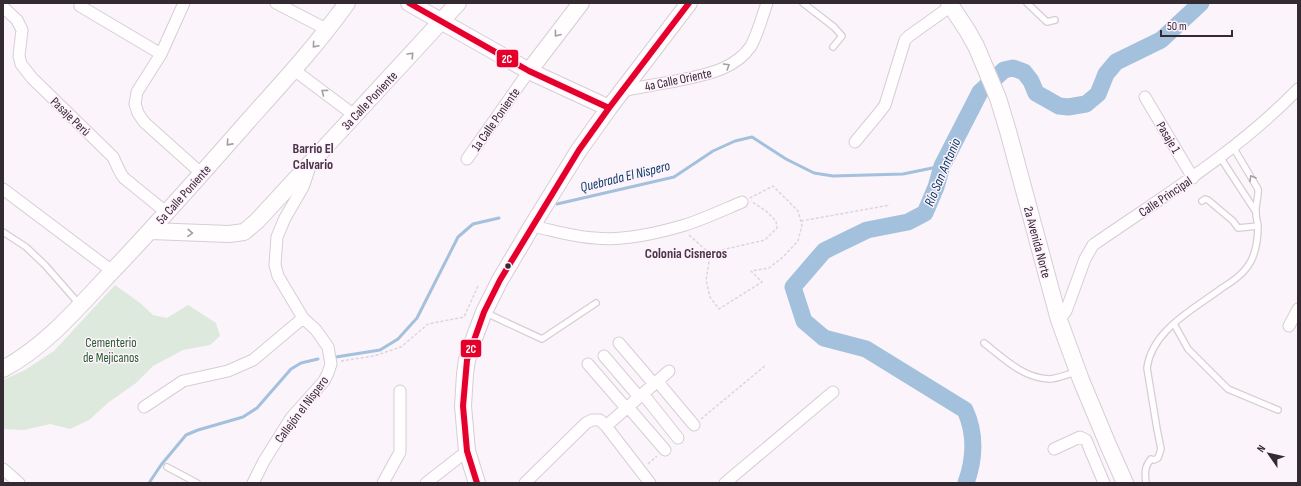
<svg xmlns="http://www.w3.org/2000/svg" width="1301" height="486" font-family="'Sofia Sans Condensed',sans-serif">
<rect width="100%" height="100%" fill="#fcf4fb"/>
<path fill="#dde9dd" d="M115,285l25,18 13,12 14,3 21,-13 28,18 4,13 -10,9 -27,5 -30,16 -17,17 -27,19 -20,18 -19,9 -20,-5 -26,6 -21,-1v-49l22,-10 29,-19z"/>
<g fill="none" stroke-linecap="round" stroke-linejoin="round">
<path stroke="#a3c1dc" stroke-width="3" d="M557,204l117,-27 39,-26 22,-10 17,-4 34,22 28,14 19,3 70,-2 39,-8
M336,357l44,-7 18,-11 19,-21 41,-81 15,-13 26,-6
M149,483l12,-18 25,-30 12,-5 45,-13 14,-9 34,-39 10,-6 17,-4"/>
<path stroke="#a3c1dc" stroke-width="17" d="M966,483c9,-25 10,-49 -1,-73l-99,-61 -42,-11 -20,-17 -11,-34 31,-36 43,-21 41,-8 17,-9 11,-26 6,-21 38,-74 24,-22 9,-2 11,4 7,9 5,12 23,13 9,1 18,-3 12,-10 8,-20 10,-12 45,-22 40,-37"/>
<g stroke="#d6ced5" stroke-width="8">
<path id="lane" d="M803,3l31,24 8,9 -9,11
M1027,3l20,19 8,-2
M1220,157l36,55
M1202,201l3,-2 3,1 25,21 5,7 20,-2
M3,232l23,15 19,18 35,40
M484,312l58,27 54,-36
M1174,324l14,25 40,40 50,21
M984,343c19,15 39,35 65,36 8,0 19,-5 27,-7
M167,467l30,16
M1146,483c-1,-9 -2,-16 5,-24l3,1 4,-2 3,-9 -4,-20 -10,-61c5,-38 47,-59 75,-80 11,-7 22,-14 29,-27 5,-10 7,-24 7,-36 -1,-4 -2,-8 -2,-12 -1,-8 3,-16 2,-24l-25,-42"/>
</g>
<g stroke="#d6ced5" stroke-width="13">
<path id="street" d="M81,3l-1,3 81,48
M184,3l-23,51 -24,38 -2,12 3,9 6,9 58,52
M276,3l52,27
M3,7l14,13 5,10 -3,26 2,8 11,14 81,79c4,8 6,15 11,21l43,35
M294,70l60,45
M622,91c18,-4 36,-7 54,-10 27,-6 58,-10 75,-35 7,-13 11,-29 16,-43
M1145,97l48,81
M855,142l24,-29 6,-8 20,-65 4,-4 42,-30
M467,159l62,-88
M3,189l109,82
M532,226c20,4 41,11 63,12 27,3 63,-5 90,-13 19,-6 38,-15 57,-23
M1059,320l7,-9 19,-52 8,-14c71,-49 145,-94 205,-156
M1289,326l9,-17
M619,343l35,41
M604,356l35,41
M588,364l38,44
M657,381l37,44
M643,394l35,44
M144,407l39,-26 45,-10 25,-11 50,-42
M628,407l37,43
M606,426l63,-55
M1054,449l26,-12 6,3 18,43
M3,469l16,14
M253,483l11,-22 27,-43 33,-37 4,-8 3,-9 -3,-17 -12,-17 -13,-12 -25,-42 -3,-11 2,-28 8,-19 18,-31 7,-20
M383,483l17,-31v-61
M426,483l41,-32
M525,483l61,-60 6,-3h8l6,6 44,57
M725,483l108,-91"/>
</g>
<g stroke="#d6ced5" stroke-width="18">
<path id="secondary" d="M409,3l120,68 80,37
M949,3l18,27 9,16 22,52 10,33 51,189 22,60 28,67 16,36
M529,71l52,-68
M151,231l78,3 15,-2 13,-11 201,-218
M3,369c47,-25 81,-69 118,-107 43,-46 85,-93 127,-141 34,-38 69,-76 99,-118
M477,483l-10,-32 -4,-45 2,-32 2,-14 5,-16 12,-32 16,-32 32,-54 47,-76 30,-42 80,-105"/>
</g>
<path stroke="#d9d7d9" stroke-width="1.5" stroke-dasharray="3 2" stroke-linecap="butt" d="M801,221l89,-16
M689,235l18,16 2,11 -3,18 4,17 9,12 43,-27 -11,-11 18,-3 14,-11 15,-16 4,-16 -4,-14 -25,-25 -23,12
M717,251l48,-11 12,-12 -1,-7 -10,-10 -15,-10
M341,361l33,-5 27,-9 27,-23 36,-7 14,-31
M701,419l65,-54
M648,464l9,-8"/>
<use href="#lane" stroke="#fffdfe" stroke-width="5.5"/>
<use href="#street" stroke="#fffdfe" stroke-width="11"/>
<use href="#secondary" stroke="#fffdfe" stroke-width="16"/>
<g stroke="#fff1fe" stroke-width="9">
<path id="bus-1" d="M409,3l120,68 80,37
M477,483l-10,-32 -4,-45 4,-46 17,-48 16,-32 79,-130 30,-42 80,-105"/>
</g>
<use href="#bus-1" stroke="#e4002b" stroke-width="6"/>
</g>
<defs><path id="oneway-chevron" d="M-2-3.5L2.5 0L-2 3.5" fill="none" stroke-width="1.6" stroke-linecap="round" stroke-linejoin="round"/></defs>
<g stroke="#a39ea2">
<use href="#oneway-chevron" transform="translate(557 34) rotate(127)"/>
<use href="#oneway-chevron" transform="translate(315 45) rotate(131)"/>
<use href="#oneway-chevron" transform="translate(411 55) rotate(-47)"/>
<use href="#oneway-chevron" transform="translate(727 66) rotate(-31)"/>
<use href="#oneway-chevron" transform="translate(324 92) rotate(-143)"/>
<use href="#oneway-chevron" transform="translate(229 143) rotate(132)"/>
<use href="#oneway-chevron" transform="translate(1252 178) rotate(-120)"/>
<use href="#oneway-chevron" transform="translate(190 233) rotate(2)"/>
</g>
<circle fill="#332a32" stroke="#fff1fe" stroke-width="1.5" cx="508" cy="266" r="3.5"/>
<g text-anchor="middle" stroke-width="3" stroke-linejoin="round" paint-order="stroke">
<g font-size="13" fill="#332a32" stroke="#fff1fe">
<text transform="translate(678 79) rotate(-12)" y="5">4a Calle Oriente</text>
<text transform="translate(369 100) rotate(-47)" y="5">3a Calle Poniente</text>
<text transform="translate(71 116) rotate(44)" y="5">Pasaje Perú</text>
<text transform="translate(495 119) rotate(-55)" y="5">1a Calle Poniente</text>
<text transform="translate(1169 137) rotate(59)" y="5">Pasaje 1</text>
<text transform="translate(183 194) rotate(-48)" y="5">5a Calle Poniente</text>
<text transform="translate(1165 196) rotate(-34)" y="5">Calle Principal</text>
<text transform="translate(1038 242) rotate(75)" y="5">2a Avenida Norte</text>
<text transform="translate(301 409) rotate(-53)" y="5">Callejón el Nispero</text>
</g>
<g font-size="13" fill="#27612d" stroke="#fff1fe">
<text x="111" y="347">Cementerio<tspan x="111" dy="15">de Mejicanos</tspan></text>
</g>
<g font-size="14" font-weight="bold" fill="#493748" stroke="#fff1fe">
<text x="313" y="153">Barrio El<tspan x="313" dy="16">Calvario</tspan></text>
<text x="686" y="258">Colonia Cisneros</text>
</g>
<g font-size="14" font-style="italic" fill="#074063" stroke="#fff1fe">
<text transform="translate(942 172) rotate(-67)" y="5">Río San Antonio</text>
<text transform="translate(625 176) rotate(-14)" y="5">Quebrada El Nispero</text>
</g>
</g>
<g stroke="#fff1fe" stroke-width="1.5">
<rect x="496" y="49" width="23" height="19" rx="4" fill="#e4002b"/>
<rect x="460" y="339" width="22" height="19" rx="4" fill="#e4002b"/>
</g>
<g font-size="11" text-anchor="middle" font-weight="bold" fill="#fff">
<text x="507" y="63">2C</text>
<text x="471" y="353">2C</text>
</g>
<rect width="1301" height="486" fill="none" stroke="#332a32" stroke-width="8"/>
<g transform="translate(1269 454) rotate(304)" stroke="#fff1fe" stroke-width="3" paint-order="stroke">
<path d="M0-3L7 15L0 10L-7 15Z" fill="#332a32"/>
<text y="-6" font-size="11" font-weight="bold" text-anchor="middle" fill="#332a32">N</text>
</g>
<path d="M1161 30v6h71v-6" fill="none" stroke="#332a32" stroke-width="2"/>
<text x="1167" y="30" font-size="12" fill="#332a32" stroke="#fff1fe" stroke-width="3" paint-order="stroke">50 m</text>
</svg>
